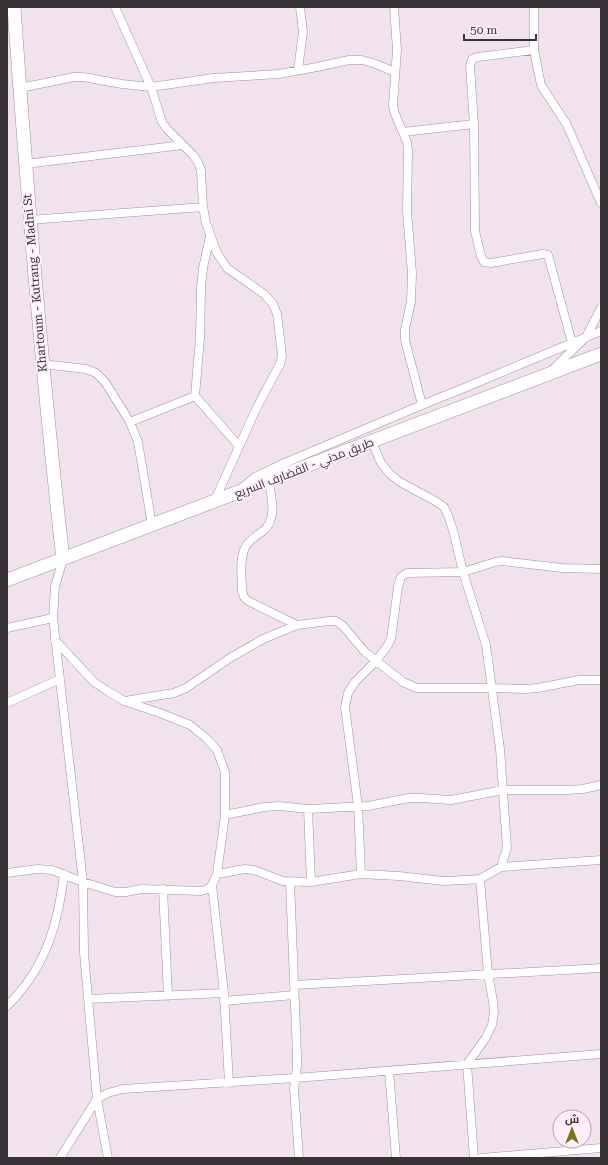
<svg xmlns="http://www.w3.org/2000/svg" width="608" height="1165" font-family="'Roboto Serif',Cairo,serif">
<rect width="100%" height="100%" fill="#f1e2ed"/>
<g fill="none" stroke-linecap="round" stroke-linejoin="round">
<g stroke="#9f919c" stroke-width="9">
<path id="minor" d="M115,7l36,80 11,35 5,7 26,26 5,7 3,9 2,36 3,16 11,30 10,15 37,26 9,10 4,10 5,42 -2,8 -23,43 -43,95
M394,7l3,43 -4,55 2,9 12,28 1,9 -1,60 5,62 -1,29 -6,27v11l17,65
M534,7v43l7,35 26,40 34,78
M534,50l-56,7 -6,2 -2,7 4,58 1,107 6,25 3,6 7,1 52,-9 5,1 24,88
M298,70l5,-38 -3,-25
M20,88l54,-11h9l39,7 29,3 62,-9 66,-4 38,-7 32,-7h13l11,3 22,9
M403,132l71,-8
M25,164l158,-19
M29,220l174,-13
M210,236l-7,32 -2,20 -1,50 -5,58 44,50
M42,364l44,5 10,4 9,9 25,40 8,20 14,83
M551,371l35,-34 15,-29
M130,422l65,-26
M372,442l9,21 8,10 11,9 37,20 7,5 4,8 6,19 9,38 23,73 14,104 7,99 -6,19
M269,481c2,16 9,38 -6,50 -6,4 -15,10 -18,17 -6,10 -3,31 -3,43l2,6 4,4 49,24
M243,487l12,-10 25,-12 142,-60 42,-17 137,-57
M63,559l-8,28 -2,31 30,264 1,71 13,146 11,59
M7,628l46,-10
M125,701l49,-8 12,-5 44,-30 33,-19 34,-14 32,-4h7l7,5 22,26 38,30 14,6h75l34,1 12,-1 41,-8h22
M7,703l53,-24
M308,809l3,73
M225,815l39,-8 15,-1 29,3 60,-3 41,-8h12l30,2 52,-10h63l17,-1 18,-4
M7,873l30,-4 15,1 31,12 32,10h11l15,-3 60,2 7,-2 4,-4 5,-11 8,-59v-43l-8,-22 -12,-13 -15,-12 -30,-12 -36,-12 -18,-11 -12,-8 -39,-42
M217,874l28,-5 9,1 29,11 28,1 50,-8 38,2 44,5 22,-1 15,-1 21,-12 100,-7
M361,874l-3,-68 -13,-99 3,-14 7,-11 21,-21 12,-16 3,-6 7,-52 3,-10 6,-4 56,-1 32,-10 7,-1 60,7 39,1
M290,882l7,173v11l-3,23 5,69
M212,885l12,108 5,90
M163,889l5,107
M294,985l307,-17
M88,999l136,-6
M224,1001l70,-6
M7,1006c38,-37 51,-81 57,-132
M389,1071l7,87
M60,1158l37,-59 11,-6 15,-4 172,-11 306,-24
M474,1158l-7,-94 18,-25 7,-14 2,-12 -1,-12 -5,-27 -8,-95
M481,1158l120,-10"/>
</g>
<g stroke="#9f919c" stroke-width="14">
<path id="trunk" d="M14,7c13,184 28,369 49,552
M7,580l594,-226"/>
</g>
<use href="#minor" stroke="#fff" stroke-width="8"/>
<use href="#trunk" stroke="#fff" stroke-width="13"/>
</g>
<g text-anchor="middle" stroke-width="4" stroke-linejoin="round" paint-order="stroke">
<g font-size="12" fill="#393337" stroke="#feeffb">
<text transform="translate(35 283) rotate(-95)" y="4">Khartoum - Kutrang - Madni St</text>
<text transform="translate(304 468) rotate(-21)" y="4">طريق مدني - القضارف السريع</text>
</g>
</g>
<rect width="608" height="1165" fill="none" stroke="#393337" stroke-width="16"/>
<g transform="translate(572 1129)"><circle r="19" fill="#feeffb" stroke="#afa4ad"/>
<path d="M0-3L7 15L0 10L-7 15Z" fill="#7e7518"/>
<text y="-6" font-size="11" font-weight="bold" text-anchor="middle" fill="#393337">ش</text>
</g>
<path d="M464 34v6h72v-6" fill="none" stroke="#393337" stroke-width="2"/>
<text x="470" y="34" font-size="12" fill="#393337" stroke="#feeffb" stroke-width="3" paint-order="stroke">50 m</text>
</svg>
